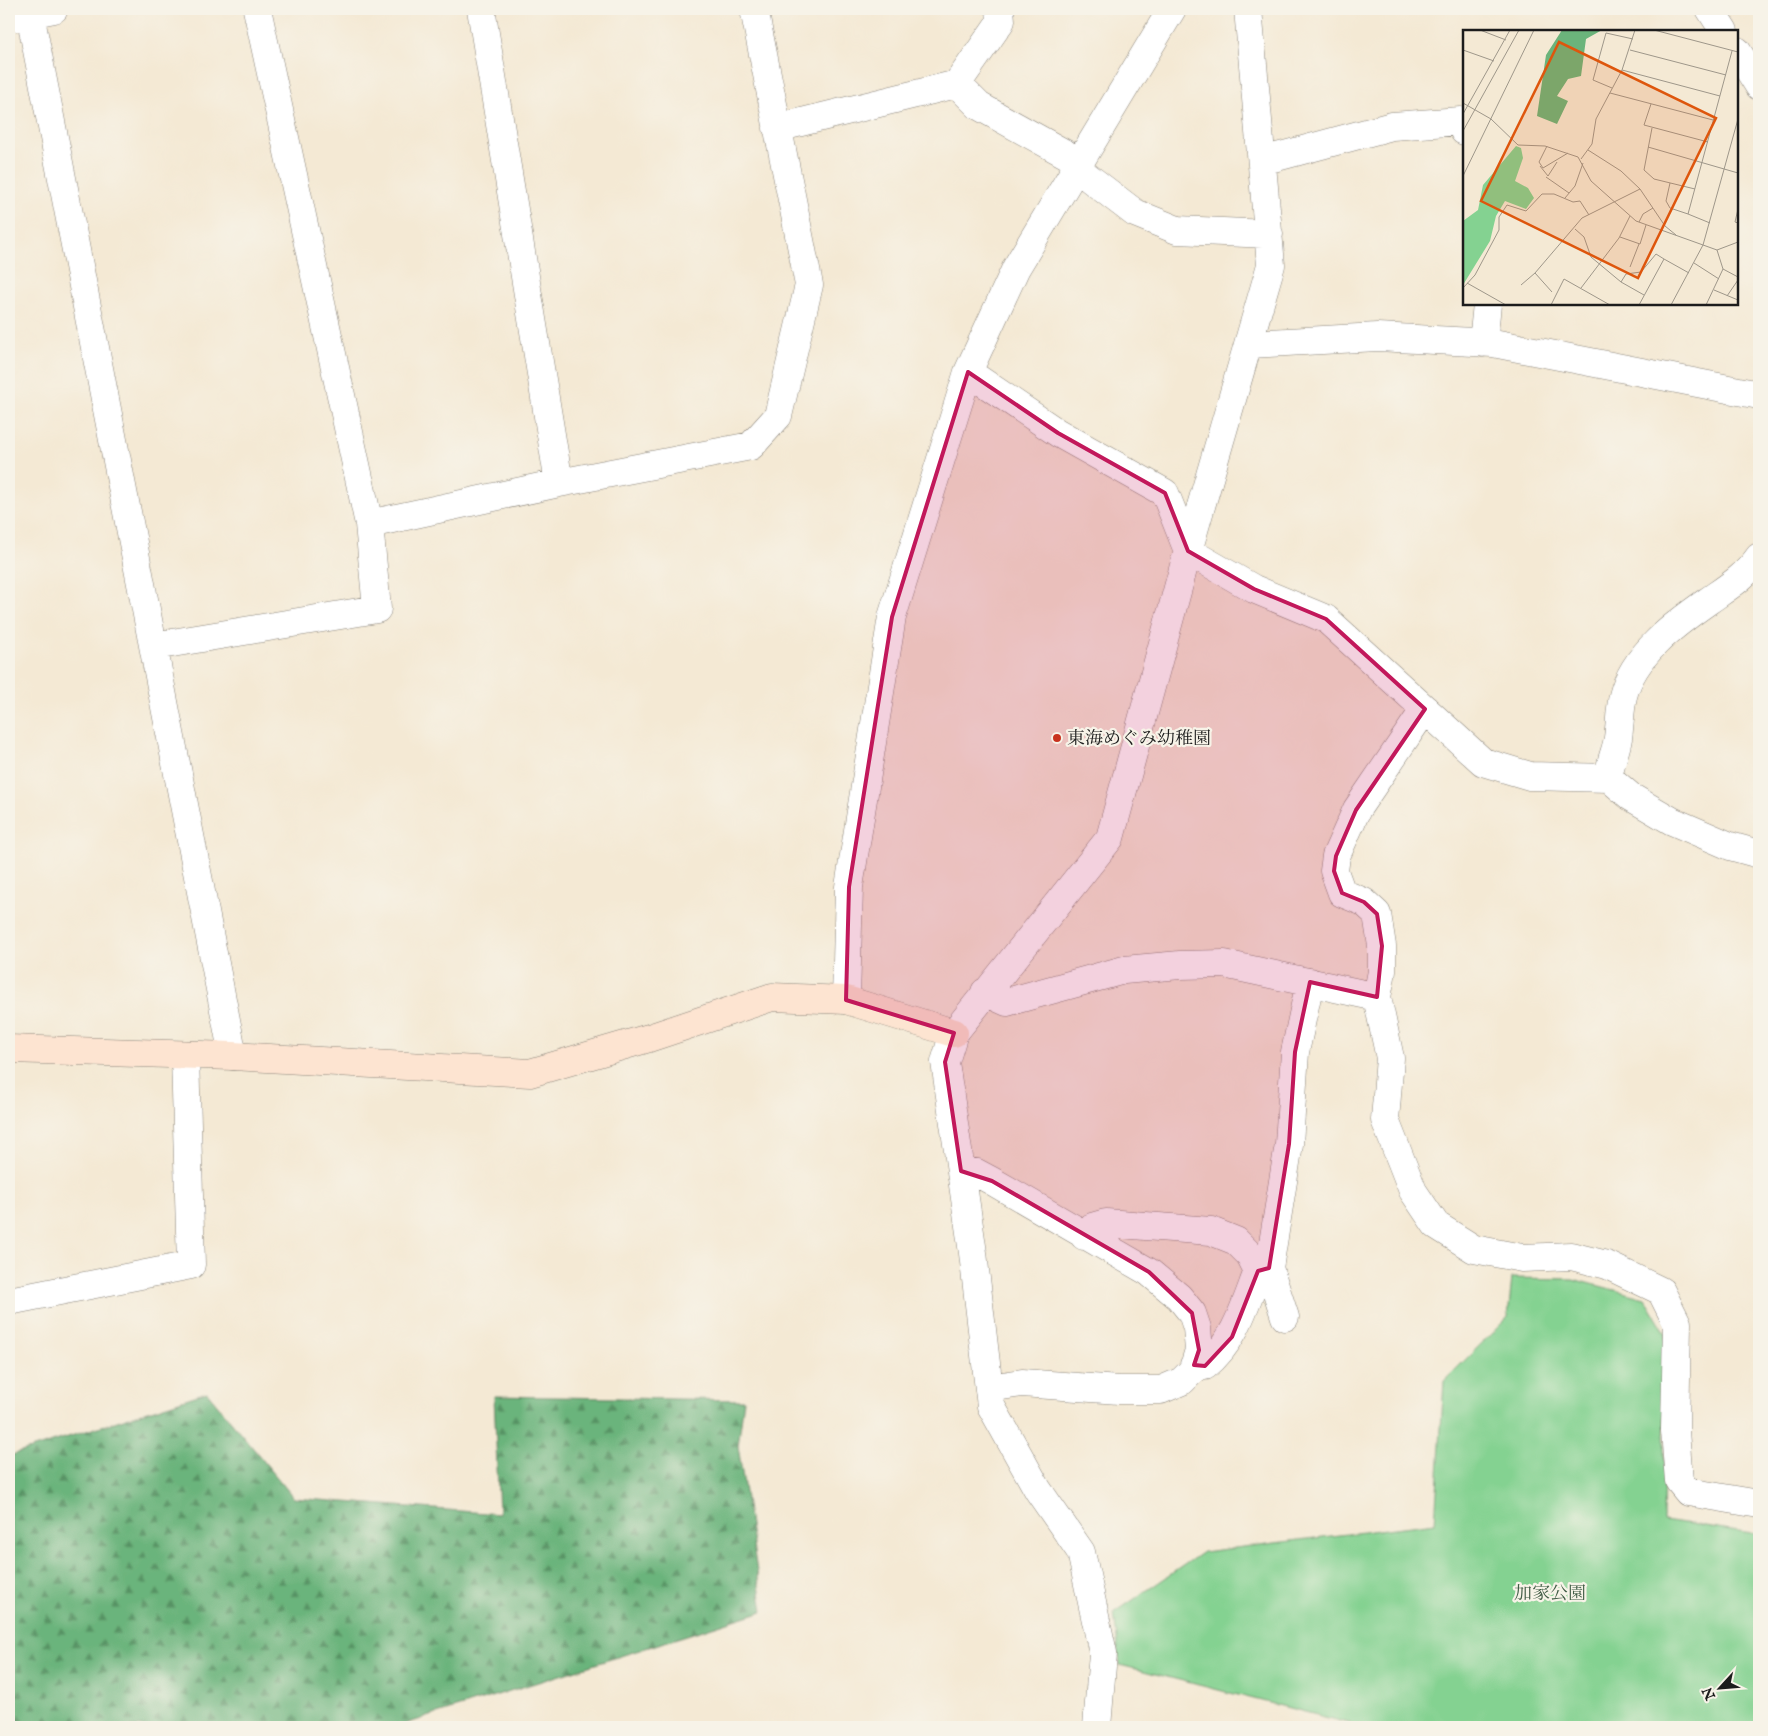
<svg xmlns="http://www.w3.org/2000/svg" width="1768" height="1736" font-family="'IM FELL English','Noto Serif JP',serif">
<defs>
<pattern id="forest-firs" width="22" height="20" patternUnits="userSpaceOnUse" patternTransform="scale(1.25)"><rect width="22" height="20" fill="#6bb47b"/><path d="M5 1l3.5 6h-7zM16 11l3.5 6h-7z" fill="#579264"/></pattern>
</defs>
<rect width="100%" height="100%" fill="#f7f3e8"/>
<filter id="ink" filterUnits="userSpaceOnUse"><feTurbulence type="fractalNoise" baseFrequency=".02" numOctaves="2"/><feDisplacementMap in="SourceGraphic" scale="10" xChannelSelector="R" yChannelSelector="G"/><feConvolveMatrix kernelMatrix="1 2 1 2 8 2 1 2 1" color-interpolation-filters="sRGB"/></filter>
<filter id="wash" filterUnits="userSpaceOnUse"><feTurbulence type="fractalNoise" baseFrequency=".0096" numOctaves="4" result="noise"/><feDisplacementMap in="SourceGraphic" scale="20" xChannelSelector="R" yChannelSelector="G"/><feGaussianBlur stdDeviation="1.12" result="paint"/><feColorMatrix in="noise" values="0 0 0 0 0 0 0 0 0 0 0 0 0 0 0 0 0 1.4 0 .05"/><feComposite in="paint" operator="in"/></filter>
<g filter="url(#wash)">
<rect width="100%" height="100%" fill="#f4e9d4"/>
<path fill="#84d291" stroke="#507756" d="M1512,1278l61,1 72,19 21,35 -3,187 96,14v193h-395l-244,-62 -6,-52 89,-61 232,-29 9,-142 64,-64z"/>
<path fill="url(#forest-firs)" stroke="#44684c" d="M207,1392l87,106 205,16 -5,-118 250,4 -6,46 25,165 -367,116h-387v-271z"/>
</g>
<g filter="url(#ink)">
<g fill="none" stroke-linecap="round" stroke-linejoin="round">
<g stroke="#888278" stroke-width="29">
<path id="street" d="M481,9l78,474
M1710,9l14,22
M30,14l203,1042
M9,18l45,-9
M1737,51l22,35
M957,84l22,22 101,56
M777,128l180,-44 44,-63 -1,-12
M1262,161l130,-35 69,-5 3,10
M1076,168l59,45 42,17 92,4
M1483,343l4,-39
M1250,344l127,-7 116,6 266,52
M968,372l90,61 107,60 23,58 66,38 72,30 157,143 47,14 79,2 22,19 41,24 58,25 29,8
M369,524l190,-41 192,-37 27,-30 31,-131 -55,-276
M154,646l223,-37 -8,-85 -112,-515
M1425,709l-68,100 -21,47 -2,15 8,22 22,9 13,12 5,32v25l-5,26 13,61 -5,62 28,71 23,34 38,24 48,9 49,-2 36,9 54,26 16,32 -2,108 4,50 9,11 71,12
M1609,778c0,-15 7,-26 9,-40 2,-14 2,-29 5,-42 10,-41 52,-72 85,-95 20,-14 37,-24 51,-44
M985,992l22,10 117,-32 56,-5 44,-1 153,33
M846,1000l3,-113 43,-270 76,-245 48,-104 156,-259
M961,1171l16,2 15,8 157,91 30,25 13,16 5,15 2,22 -6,20 -11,11 -21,9h-42l-97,-7 -33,5
M1084,1236l8,-9 14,-4 105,8 25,10 14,14 8,16c-13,34 -23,71 -53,95l-11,-1
M1269,1268l20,-124 6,-92 15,-70
M1258,1271l11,-3 16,49
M9,1301l182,-36 -6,-209
M1097,1727l6,-74 -22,-101 -43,-62 -47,-84 -18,-153 -28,-191 9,-29 156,-195 78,-287 83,-286 -23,-256"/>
</g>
<g stroke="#888278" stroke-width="29">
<path id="secondary" d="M9,1049l224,7 297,17 119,-35 123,-41 74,3 108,33"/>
</g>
<use href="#street" stroke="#fff" stroke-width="28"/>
<use href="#secondary" stroke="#fde4d1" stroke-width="28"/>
</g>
</g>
<path fill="#c2185b" fill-opacity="0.2" stroke="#c2185b" stroke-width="4" stroke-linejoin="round" d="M968,372l90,61 107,60 23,58 66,38 72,30 99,90 -69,101 -20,46 -2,15 8,22 22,9 13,12 5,32 -5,51 -67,-15 -15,70 -6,92 -20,124 -11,3 -26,66 -27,29 -11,-1 5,-15 -7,-37 -43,-41 -157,-91 -31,-10 -16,-109 9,-29 -108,-33 3,-113 43,-270z"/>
<circle fill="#c8321e" stroke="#f7f3e8" stroke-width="2" cx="1057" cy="738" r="5"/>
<g text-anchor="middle" stroke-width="4.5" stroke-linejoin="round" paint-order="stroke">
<g font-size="18" fill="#1c1c1c" stroke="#f7f3e8" text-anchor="start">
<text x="1067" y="744">東海めぐみ幼稚園</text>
</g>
<g font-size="18" fill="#405c45" stroke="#f7f3e8">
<text x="1550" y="1599">加家公園</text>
</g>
</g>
<g transform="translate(1463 30)">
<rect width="275" height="275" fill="#f4e9d4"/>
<path d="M53,116l5,2 2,10 -8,23 13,7 6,10 -8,11 -21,-8 -9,15 -6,25 -27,44v-64l15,-11 5,-25z" fill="#84d291"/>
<path d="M99,0h40l-16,9 -5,37 -13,3 -11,17 11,5 -11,23 -20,-8 9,-61z" fill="#6bb47b"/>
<path fill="none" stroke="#9e978a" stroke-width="1" d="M17,0l26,10M191,0l84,22M0,20l31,11M167,20l96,25M159,40l98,26M149,58l-19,-8 13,-47 27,6M147,63l103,27M0,73l28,16 27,26 27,1 33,11 13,24 45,40 81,29 6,19 15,8M188,74l-7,21 64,17M0,84l47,-84M189,98l-8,42 10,9 41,10M0,101l56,-101M84,116l-8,16 4,6 25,-15M185,117l90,26M125,120l33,21 19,18 25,37 11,9M118,129l11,-15 4,-25 26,-49 13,-40M77,136l8,10 9,-14M0,146l71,-146M83,147l23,16M207,153l-4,18 4,7 18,6 44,-163M102,168l10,-12 8,-23M275,179l-3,13 3,1M225,184l22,9M176,192l4,-8 10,-6M112,199l9,8 7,20 30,25M157,207l20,7 6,-19M254,220l21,-8M231,233l25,16M167,237l9,-23M72,243l17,19M4,253l39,22M58,255l14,-12 47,-55 58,-29M0,258l12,-13 24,-45v-13l8,-12 19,6 16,-17h12l19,8 7,-1 9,14M118,258l38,-50 11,-22M251,260l24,10M181,265l-23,-13 5,-8 15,-2 15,-18 8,5M264,266l11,-16M88,275l13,-26 46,26M176,275l25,-46 25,14M208,275l32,-60 35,-126M243,275l17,-36"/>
<path fill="#de560d" fill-opacity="0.15" stroke="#de560d" stroke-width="2.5" d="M96,12l157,76 -78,160 -157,-77z"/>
<rect width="275" height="275" fill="none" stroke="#1c1c1c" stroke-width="2.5"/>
</g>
<rect width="1768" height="1736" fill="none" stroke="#f7f3e8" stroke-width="30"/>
<g transform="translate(1720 1688) rotate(244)" stroke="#f7f3e8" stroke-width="4" paint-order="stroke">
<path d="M0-4L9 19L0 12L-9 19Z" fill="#1c1c1c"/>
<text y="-8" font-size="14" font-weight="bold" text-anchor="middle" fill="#1c1c1c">N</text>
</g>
</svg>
